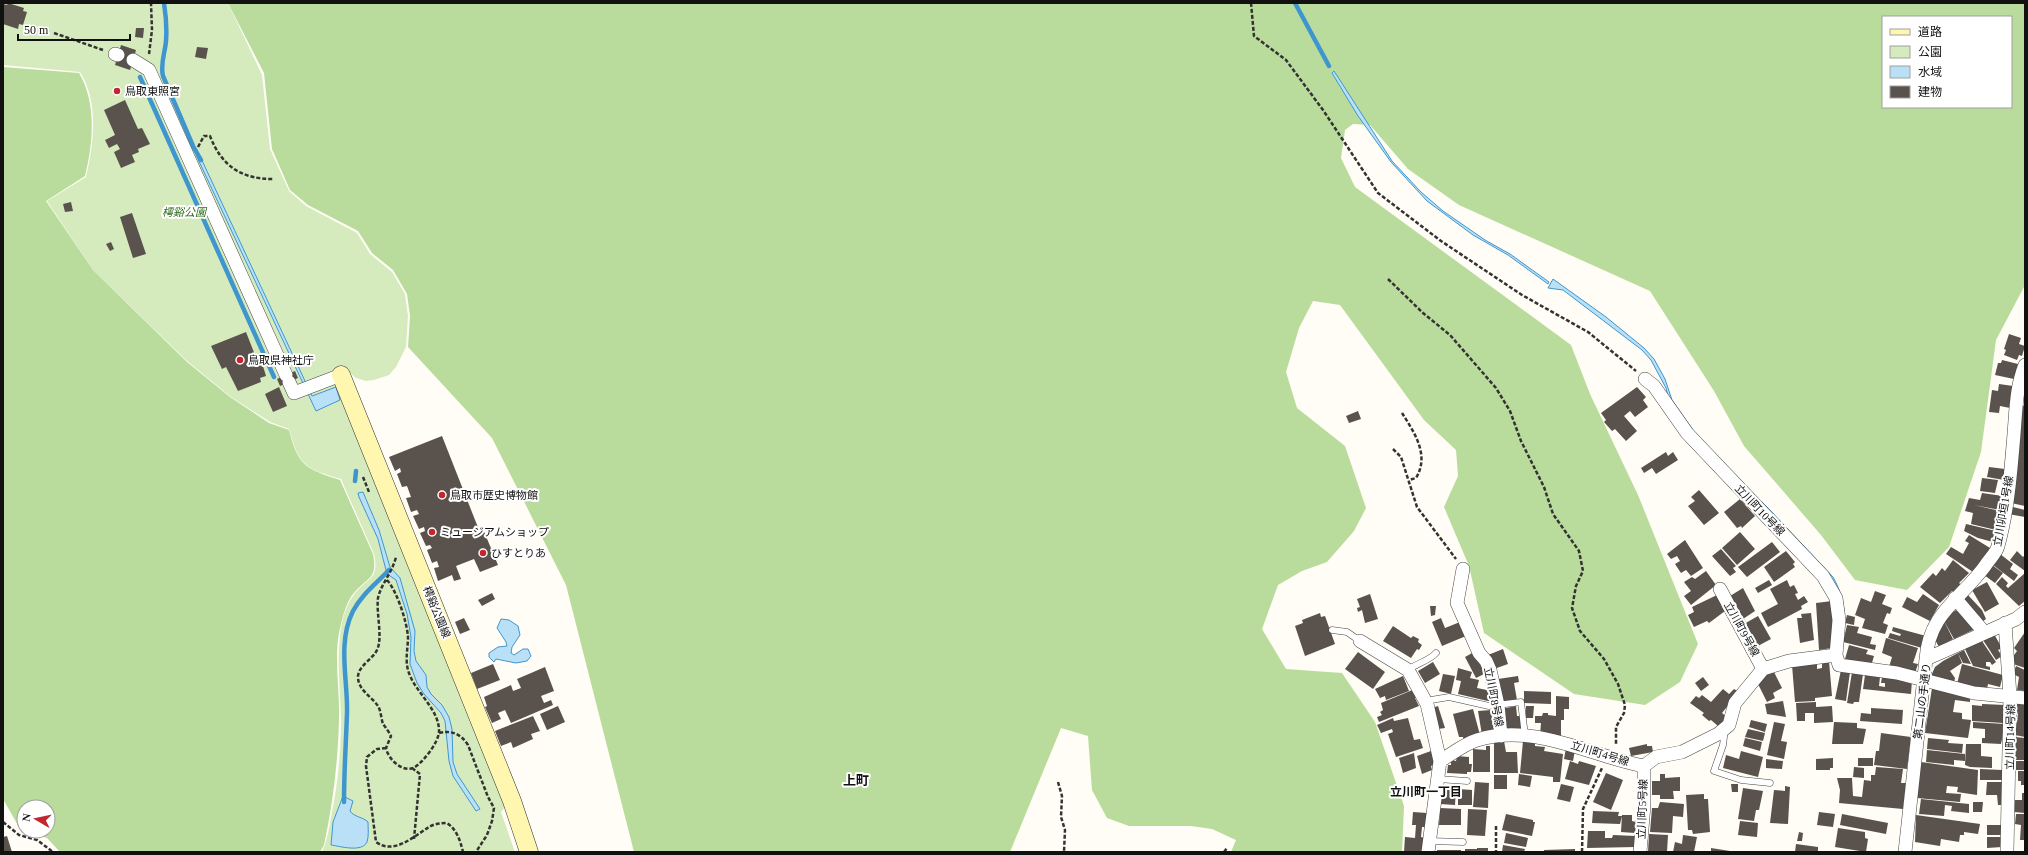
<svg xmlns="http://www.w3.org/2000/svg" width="2028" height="855" font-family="'Times New Roman','Noto Sans JP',serif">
<rect width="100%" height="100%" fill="#fffdf5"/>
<path fill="#d5ebbd" d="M3,3h225l34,72 8,74 19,42 17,15 51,27 13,21 22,18 13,22 3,22 -2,31 -10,20 -7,8 -15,5 -8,1 -10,-3 -7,-6 5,10 -17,5 168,420 -4,5 14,40h-193c5,-11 7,-23 9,-35 7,-32 10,-67 10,-99 -1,-28 -4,-55 -1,-82 1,-13 5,-29 13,-40 13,-19 27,-14 21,-42l-33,-75c-35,-10 -42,-13 -52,-50l-19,-7 -39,-25 -44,-36 -94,-91 -46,-69 39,-24c8,-34 13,-75 -6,-105l-77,-7z"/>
<path fill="#b9dc9c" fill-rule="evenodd" d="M228,3h1797v282l-29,55 -15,112 -32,95 -42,43 -52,-10 -34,-45 -77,-89 -30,-55 -64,-100 -191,-86 -51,-36 -38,-44 -17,-1 -8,6 -4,28 14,29 216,158 19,49 48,101 60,149 -18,38 -35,23 -71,-11 -90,-61 -15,-67 -25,-59 14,-31 -2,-26 -32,-30 -84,-115 -27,-4 -14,27 -13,44 11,36 48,38 21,62 -12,23 -27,31 -25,9 -24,14 -16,44 24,40 56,4 33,49 29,84 -2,46h-171l5,-12 -24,-11 -21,-3h-62l-22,-8 -15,-28 -4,-54 -27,-8 -51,124h-376l-68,-267 -74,-147 -84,-91 2,-31 -3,-22 -14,-24 -21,-17 -14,-22 -50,-26 -18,-15 -18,-41 -8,-76zM1883,17h128v90h-128z
M3,67l76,6c18,30 14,71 6,103l-39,25 47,69 94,92 43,35 39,26 20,7c9,36 17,39 51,50l33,74c5,26 -6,23 -20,40 -8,10 -11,26 -14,39 -5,28 1,58 0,86 -1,43 -6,84 -15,126l-4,7h-260l-13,-14 -19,-7h20v-24h-24v22l-5,-2 -16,-28z"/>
<path fill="#b9e0f7" stroke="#3f96cf" d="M1334,71l58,90 29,31 22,19 42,29 25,14 39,28 -1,2 -40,-29 -35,-20 -46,-34 -36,-39 -33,-46 -26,-43z
M199,154l113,242 24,-9 4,13 -24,11 -120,-256z
M1553,279l53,38 38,31 10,11 11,20 7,21 28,40 67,67 66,70c15,27 12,44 8,74l-3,-1 5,-37 -4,-18 -5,-10 -79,-86 -58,-58 -28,-40 -3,-13 -7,-13 -8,-15 -9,-10 -79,-60 -15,-2z
M363,492l16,38 11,37 10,11 15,53 -1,20 2,10 10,14 1,12 4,7 11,11 7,12 3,12 1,33 4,12 23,35 -4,2 -23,-35 -4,-15 -4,-40 -4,-8 -17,-19 -7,-11 -7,-19 1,-27 -4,-23 -11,-34 -9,-6 -9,-35 -19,-42 -1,-4z
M501,619l8,1 9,6 2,9 -8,12 -1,6 3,2 9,-6h5l3,7 -4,5 -11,2 -20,-4 -2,3 -5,-5v-4l9,-6 9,-1 -1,-4 -9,-14z
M343,796l10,5 -3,10c4,6 13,6 18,11 0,6 1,14 -1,20 -5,11 -28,4 -36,3l2,-23z"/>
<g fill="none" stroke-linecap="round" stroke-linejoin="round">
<path stroke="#3f96cf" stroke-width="4.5" d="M164,3c2,13 3,25 2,38 -1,12 -6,23 -3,35l30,70 8,14
M1295,3l34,63
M140,77l134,300
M355,481l1,-10
M344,802c0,-30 2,-59 3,-89 1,-33 -10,-70 6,-102 9,-17 23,-27 36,-41"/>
</g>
<path fill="#5a524d" d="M8,3l16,5 -1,3 4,1 -4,13 -4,-1 -1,5 -15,-5v-20l4,1z
M136,28h8l-1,10 -8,-1z
M121,45l15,5 -6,20 -15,-5z
M197,47l11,1 -2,11 -11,-2z
M125,100l13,29 4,-1 8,16 -12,5 1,3 -7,3 3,7 -14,6 -7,-16 6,-3 -3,-5 -8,4 -4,-8 10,-5 -11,-25z
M71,202l2,9 -8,1 -2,-8z
M132,213l14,41 -13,4 -13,-41z
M111,242l3,7 -4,2 -4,-7z
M246,332l9,23 4,-2 7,23 -6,2 1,4 -23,9 -12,-24 -4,2 -11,-23z
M2009,334l12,4 -2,6 6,2 -3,10 -3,-1 -2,5 -13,-5 2,-5 -2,-1z
M2002,360l16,4 -4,15 -19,-4 3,-12h3z
M295,371l3,7 -18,8 -3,-7z
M1999,384l14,2 -3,22 -10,-2 -1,7 -10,-1 3,-22 6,1z
M279,387l8,19 -14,6 -8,-18z
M1637,387l9,10 -3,3 5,7 -13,10 -5,-6 -6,5 13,15 -11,10 -11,-12 -3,2 -8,-9 2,-2 -5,-7z
M2021,405l4,1v100l-14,-3z
M1358,411l3,8 -12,4 -3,-7z
M442,436l37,94 4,-1 15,36 -18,7 -6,-13 -18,7 5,13 -7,2 -2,-6 -14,6 -4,-13 5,-1 -2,-6 -5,2 -5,-13 5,-2 -2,-3 -4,1 -6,-13 5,-2 -1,-4 -5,2 -6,-13 6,-2 -2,-4 -6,2 -5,-14 5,-1 -4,-11 -5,1 -5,-13 4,-2 -1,-4 -5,3 -6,-14z
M1666,452l2,4 5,-4 5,8 -22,14 -4,-6 -8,5 -3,-5z
M1989,467l16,2 -1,11 -17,-3z
M1982,478l16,2 -3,13 -15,-2z
M1699,490l20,23 -15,12 -16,-19 7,-5 -4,-4z
M1982,493l21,3 -3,14 -26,-5 26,6 -4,19 -25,-6 2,-11 -8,-2 4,-13 11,2z
M1740,499l15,17 -13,12 -1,-2 -4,2 -13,-16z
M2009,506l16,4v7l-17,-3z
M1966,524l30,7 -3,11 -15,-4 -14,-7z
M1740,532l15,17 -18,16 -15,-17z
M1969,535l21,13 -17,24 -27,-18 5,-7 12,7 6,-11 -4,-2z
M1685,540l18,28 -12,8 -5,-6 -5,3 -6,-9 5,-3 -3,-5 -6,3 -4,-5z
M1772,542l8,10 -33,25 -9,-10z
M1721,549l15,17 -3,2 3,4 -6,4 -18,-20z
M1786,551l9,11 -2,2 2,3 -21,15 -10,-15z
M2017,551l6,6 2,-2v16l-15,-11z
M2000,554l13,10 -3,5 8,6 -4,6 -21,-16z
M1953,560l16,13 -10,10 3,2 -7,8 -3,-2 -12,12 -20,-16 13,-14 3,3 6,-8 3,3z
M1992,565l11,8 -8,10 -11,-8z
M1706,571l10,14 -25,20 -7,-9 7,-5 -7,-9 8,-5 3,2z
M2025,573v28l-6,5 -23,-22 6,-7 6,6 -2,3 2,2z
M1769,580l3,5 -14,8 -3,-5z
M1787,580l3,7 4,-2 4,8 -3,1 3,6 6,-4 4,6 -7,4 1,3 -34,18 -7,-14 17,-9 -8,-15z
M1987,582l12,22 -14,8 -13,-22z
M1743,588l12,23 -12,8 -13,-23z
M1875,591l11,4 -4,9 10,4 -2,6 -3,-1 -4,10 5,2 -3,9 -23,-6 3,-9 -10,-4 6,-17 10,4z
M492,593l3,6 -13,7 -4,-6z
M1370,594l8,25 -13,4 -3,-13 -4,2 -1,-4 3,-1 -3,-8z
M1923,594l16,11 -9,16 -28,-14 5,-10 10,5z
M1967,594l15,16 4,9 -7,5 -19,-23z
M1717,595l8,16 -16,12 -2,-2 -13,6 -6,-12 6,-3 -2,-5z
M1832,601l3,31 -3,16 -13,2 -3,-47z
M1430,606h6l-1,9 -4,1z
M1956,610l19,19 -21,10 -11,-20z
M1320,613l1,4 4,-1 10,28 -30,12 -10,-30 8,-3 -1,-3z
M1811,613l3,27 -14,3 -3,-25h5l-1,-4z
M1847,615l8,2 -1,8 -9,-2z
M1758,616l13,23 -15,8 -12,-23z
M464,618l6,12 -10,4 -5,-12z
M1441,618l4,10 15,-6 6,14 -24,10 -10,-24z
M1943,619l10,20 -14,8 -6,-11z
M1847,625l12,2 -2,6 15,4 -2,7 6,1 -1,5 -32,-8z
M1393,626l18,12 2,-2 6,3 -1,3 4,3 -3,5 -2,-1 -6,9 -28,-17z
M1893,627l33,9 -4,12 -34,-10 2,-5 10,3 1,-2 -9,-3z
M2025,632v36l-12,-4 -1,-6 5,-7 -3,-3z
M1994,634l8,14 -4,2 4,6 -6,4 -13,-20z
M1886,638l32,10 -5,15 5,1 -3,9 -26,-6 3,-10 -10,-4z
M1982,641l14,21 -4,3 -2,-3h-4v4l4,1v3l-17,-4 -8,-17z
M1849,645l19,5 -2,4 8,2 -3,10 -26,-7z
M1503,649l5,15 -14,5 -6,-14z
M1964,650l7,14 -8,-1 -5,-10z
M1358,652l27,20 -12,17 -28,-20z
M1474,652l14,20 -12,6 -11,-21z
M1958,653l4,10 -12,8 -7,-10z
M1829,661l3,35 -17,2v3l-20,1 -3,-37 25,-3v7l5,-1v-6z
M1943,661l12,17 -1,5 -23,-7 4,-9z
M1433,662l7,12 -15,9 -7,-12z
M493,664l7,16 -23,9 -6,-16z
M1962,664l41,11 -3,12 -12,-3 -1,5 -30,-5z
M2016,666l9,4v21l-8,-1 2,-13 -6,-3z
M545,667l9,24 -13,5 3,7 7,-3 2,5 -42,18 -6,-13 -7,3 3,6 -9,4 -7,-16 2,-1 -3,-9 27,-12 2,6 8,-3 -4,-9z
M1458,668l14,4 -2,6 9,2 -2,8 15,3v11l-34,-8 3,-13 -5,-1z
M1773,670l9,18 -9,5 2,5 -8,4 -11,-22z
M1841,670l9,2 -4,29 -11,-2z
M1852,672l11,2 -4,28h-5l-1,2 -6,-1z
M1443,674l12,2 -4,18 -12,-3z
M1865,675l15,2 -1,9 6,1v-4h-4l1,-6 30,3 -1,14 -48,-5z
M1403,676l6,15 -23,9 -1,-4 -5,2 -5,-9z
M1518,676l1,6 -5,1 3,17 -15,2 -4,-23z
M1703,677l6,8 -8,6 -6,-8z
M1932,688l38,7v7l-15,-2 -2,12 9,1v6l9,1 -3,18 -43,-5z
M1415,689l3,8 -3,1 4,8 -40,16 -2,-5 5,-2 -2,-3 3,-2 -2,-7z
M1723,689l6,5 5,-5 5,3 -17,21 5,4 -9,9 -7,-6 -2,1 -7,-6 2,-2 -14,-10 6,-7 3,2 3,-3 9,7z
M1524,691l27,1v12l-27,-1z
M1556,696l13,1v12h-5v11h-3v16l-21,-1 1,-12h-6v-7h7l1,-3h5v2l8,1z
M1783,701l3,16 -19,-3 -2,-10z
M1816,702v5l16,-1 1,16 -19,1v-10h-9v8h-8l-1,-18z
M2017,702l8,2v33l-10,-2 3,-21 -2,-1z
M1982,704l23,1 -2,18 -31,-2v-16l10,1z
M558,706l7,16 -18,8 -7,-16z
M1438,706l7,22 -7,1 -6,-21z
M1516,706l1,10h3l1,12 -18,3 -2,-22z
M1526,706h8l-1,12h-8z
M1871,708l32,2 -1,14 -42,-3 1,-8 10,1z
M1473,709l7,26 -16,6 -1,-4h-4l-6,-23z
M1491,710l1,8 3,-1 1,8 -3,1 1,7 -12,2 -4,-24z
M533,716l7,15 -9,3 2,5 -20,9 -2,-6 -10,4 -6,-15z
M1393,718l1,3 14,-3 6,22 6,-1 3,9 -27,9 -8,-23 5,-2 -1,-3 -11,4 -4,-8z
M1751,720l16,4 -2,8 -16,-5z
M1774,722l11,2 -4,17 6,1 -3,17 -17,-4z
M1834,722l23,1v5l9,1 -3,15h-31z
M1973,722l32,2 -4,20 -19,-1v-5h3v-9l-12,-1z
M1748,729l17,4 -2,8 -18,-4z
M1881,733l30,4 -4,32 -33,-4 2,-14h3z
M2015,737l10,1v22h-10z
M1745,738l17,4 -2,9 -17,-5z
M1928,738l21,2 -1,3 15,1 -1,9 -35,-4z
M1504,741l2,11h11l1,21h-24v-31z
M1523,741l12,1v4l10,1 -1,4 19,3 -3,28h-7v-5l-33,-4z
M1647,744v2h5l1,6 -22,4 -2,-8z
M1966,744h15v12l11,1v11l-22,-1 -5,-2z
M1486,746h4v26h-17v-23l13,1z
M1566,748l9,2 -2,11 -9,-2z
M1927,750l38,4v7l-11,-1v5l-28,-3z
M1431,751l4,13 -4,2 1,4 -10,4 -5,-18z
M1741,751l22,6 -5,20 -35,-9 3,-13 13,4z
M1414,753l2,15 -13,5 -4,-15z
M1457,756l12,1v7h3l-1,8h-4v2l-20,-1 1,-8h3v-5l5,1z
M1833,758v10h-3v2h-14v-11z
M1858,758h15v8h-15z
M1766,759l17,2 -1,8 -16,-1z
M1570,761l8,3 1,-3 17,5 -7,19 -24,-6z
M2015,761h10v9h-11z
M1921,762l57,8 -1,25 -20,-3 1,-5 -11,-1 -1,7 15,1 -1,8 -43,-4z
M1854,767l10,1v10l-11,-1z
M1876,767l27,2 -2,14h5l-3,26 -64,-6 1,-13 -3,-12h15l1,18 9,1 2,-17 7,1v-6h4z
M1980,769l22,1v10h-22z
M2018,771h7v14h-4v-4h-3z
M1606,773l17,7 -12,30 -18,-8z
M1519,774l13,2 -2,11 -12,-2z
M1660,774h5v4l15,-1v14h-7l1,8h-14v-4h-8v-14h8z
M1494,775h13v14h-13z
M1475,782l14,1 -1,25 -15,-1z
M1987,782h17v23h-6l-1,-10h-11z
M1561,784l13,3 -4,15 -13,-3z
M1731,784h7v8h-6z
M1785,786l5,1 -2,37 -18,-1 4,-33 11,1z
M1444,788h12l-1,17 -15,-1 1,-13h3z
M1743,788l20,3 -4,19h-3l-2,11 -16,-2z
M1458,789l14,1v15h-14z
M2022,793h3v20l-11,-1v-12h8z
M1704,794v5h4l2,33 -17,2 -1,-4h-4l-2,-35z
M1921,799l48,5v9l-18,-2 1,-5 -7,-1 -1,11 -25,-2z
M1660,802l24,2 -1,13 -10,-1 -1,17 -22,-1 2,-24h6z
M1973,802h10l-1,10h-9z
M1440,808l21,1v16h-22z
M1468,809l19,1 -2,26 -18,-1z
M1593,811l26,1 -1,4h4l-2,8 -28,-1z
M1413,812l14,1 -1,14h-4l-1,10 4,1 -1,14h-20l1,-15 10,1 1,-13h-4z
M1819,812l16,2 -2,13 -16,-2z
M1506,814l27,6v2h2l-3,14 -30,-6z
M1842,814l46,9 -2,11 -46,-9z
M2016,814h9v26h-5l1,-15 -6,-1z
M1622,815h10v6l4,1 -1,11 -14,-1z
M1916,815l64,9 -2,10 -14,-2v3h-4l-1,7 -18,-3 -1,7 -25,-4z
M1740,821l18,2 -1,14 -19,-2z
M1987,825h16l-1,10h-15z
M1838,828l27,4v6l3,1 -2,13 -31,-5z
M1588,831h17v7h7l1,-3 23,1 -1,11 -48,1z
M1799,832l4,1 -1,8h-5z
M1506,833l22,5 -2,9 -22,-4z
M1649,834l19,1 -1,17h-19z
M1683,835l14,2 -3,15h-21l2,-10 7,2z
M7,836l5,16h-9v-15z
M1987,837h14l1,10 -15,1z
M1796,844l22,3v5h-23z
M1503,845l22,4 -1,3h-22z
M1477,848h11v4h-23v-3h12z
M1711,848l19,3 -1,1h-18z
M1575,849v3h-31v-2z
M1437,850h24v2h-24z"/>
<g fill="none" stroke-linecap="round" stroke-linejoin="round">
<g stroke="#444" stroke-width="7">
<path id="lane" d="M1332,630l15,2 13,9
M1408,670c9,-7 21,-9 28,-17
M1425,701l24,-4 40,9 32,-4 4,34
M1725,729l-2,16 -9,26 27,9 29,3
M1438,779l29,2
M1429,841l34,1"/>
</g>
<g stroke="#444" stroke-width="14">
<path id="street" d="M115,54l3,1
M133,60l16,10 137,305
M1645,379l9,7 33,47 136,143 13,22 3,22 -3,35
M289,382l5,11 47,-18
M1463,569l-6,34 22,50 7,8 4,9 8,35 3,31
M1720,589l43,80
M1955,598l29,34
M2005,623l5,73 -3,156
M1360,641l48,29 19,34 13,57
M1926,659c3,-46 35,-60 59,-93 4,-7 11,-12 13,-20 10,-36 13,-76 16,-112 2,-24 2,-47 11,-69
M1428,852l12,-91c12,-7 24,-17 37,-21 57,-18 113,16 167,26l12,-9 26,-5 36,-18 11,-9 6,-22 28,-34 26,-8 47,-6 3,10 58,8 77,20 51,5
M1640,852l4,-47v-39
M1905,852l21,-193 90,-40 9,-7"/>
</g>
<g stroke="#333" stroke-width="19">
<path id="secondary" d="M341,375l171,426 17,51"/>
</g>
<path stroke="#333" stroke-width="2.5" stroke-dasharray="4 2" stroke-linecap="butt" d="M1251,3l3,33 32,24 37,50 55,83 63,48 81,54 66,37 48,39
M54,33l49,17
M149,54l3,-24 -1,-27
M198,147l6,-11h6c12,31 32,43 63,43
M1388,279l35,34 27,22 46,53 14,23 11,30 23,46 9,27 26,37 4,20 -7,15 -4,22 8,23 24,28 14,25 7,21 -1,8 -8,14v17
M1402,413c12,19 28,42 14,65l-7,2
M1393,449l8,8 16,50 39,52
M363,477l6,15
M387,580c10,11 20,42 21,57 0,11 -3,22 0,33 6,22 32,39 31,62 -1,11 -15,29 -24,35 -12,7 -27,-8 -29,-19l5,-12c-2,-4 -5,-8 -8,-12 -2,-6 -2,-13 -5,-18 -6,-9 -20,-16 -20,-29 0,-11 15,-18 19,-27 6,-12 -1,-37 1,-52 3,-14 14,-25 18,-41
M439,733c13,-3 22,1 29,12l20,52 6,11 -2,13 -5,14 -11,17
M386,748l-9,1 -10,8 -1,9 10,76c18,13 37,-5 53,-15 5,-3 11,-4 18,-4 10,7 13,17 16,29
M412,768l8,6 -6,65
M1058,782l4,14 -1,21 4,13 -1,22
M3,822l16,13 18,5 16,12
M1496,826v26
M1224,852l3,-4
M1582,852l1,-43 19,-41"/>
<use href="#lane" stroke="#fff" stroke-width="6"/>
<use href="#street" stroke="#fff" stroke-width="13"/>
<use href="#secondary" stroke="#fff6b0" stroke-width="18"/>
</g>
<g fill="#c4262e" stroke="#fff" stroke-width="1.5">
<circle cx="117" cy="91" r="4"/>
<circle cx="240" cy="360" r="4"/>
<circle cx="442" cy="495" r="4"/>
<circle cx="432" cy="532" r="4"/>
<circle cx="483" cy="553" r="4"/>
</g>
<g text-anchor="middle" stroke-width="4" stroke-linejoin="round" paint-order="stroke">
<g font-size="11" fill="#111" stroke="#fff" text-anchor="start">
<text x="125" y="95">鳥取東照宮</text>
<text x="248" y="364">鳥取県神社庁</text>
<text x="450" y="499">鳥取市歴史博物館</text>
<text x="440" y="536">ミュージアムショップ</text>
<text x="491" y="557">ひすとりあ</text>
</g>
<g font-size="11" font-style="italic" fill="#2f6b1f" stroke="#fff">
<text x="184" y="216">樗谿公園</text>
</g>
<g font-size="11" fill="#111" stroke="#fff">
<text transform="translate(1760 510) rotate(46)" y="4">立川町10号線</text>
<text transform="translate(2003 511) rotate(-80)" y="4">立川卯垣1号線</text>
<text transform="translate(437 612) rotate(68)" y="4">樗谿公園線</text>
<text transform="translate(1742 629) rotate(61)" y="4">立川町9号線</text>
<text transform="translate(1494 697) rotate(79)" y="4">立川町8号線</text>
<text transform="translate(1922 701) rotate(-83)" y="4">第二山の手通り</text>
<text transform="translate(2010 737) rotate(-89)" y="4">立川町14号線</text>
<text transform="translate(1600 753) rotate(17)" y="4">立川町4号線</text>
<text transform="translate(1642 809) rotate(-88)" y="4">立川町5号線</text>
</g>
<g font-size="12" font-weight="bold" fill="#111" stroke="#fff">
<text x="1426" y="796">立川町一丁目</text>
</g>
<g font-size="13" font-weight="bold" fill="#111" stroke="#fff">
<text x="856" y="785">上町</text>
</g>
</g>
<rect width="2028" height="855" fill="none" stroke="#111111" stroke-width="8"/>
<rect x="1882" y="16" width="130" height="92" fill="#ffffff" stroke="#a0a0a0"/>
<rect x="1890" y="29" width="20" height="6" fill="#fff6b0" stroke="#a0a0a0"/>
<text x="1918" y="36" font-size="12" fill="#111111">道路</text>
<rect x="1890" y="46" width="20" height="12" fill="#d5ebbd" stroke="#a0a0a0"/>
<text x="1918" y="56" font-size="12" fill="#111111">公園</text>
<rect x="1890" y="66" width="20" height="12" fill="#b9e0f7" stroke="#a0a0a0"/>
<text x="1918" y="76" font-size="12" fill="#111111">水域</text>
<rect x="1890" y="86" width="20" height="12" fill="#5a524d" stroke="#a0a0a0"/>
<text x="1918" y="96" font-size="12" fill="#111111">建物</text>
<g transform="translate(36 819) rotate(279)"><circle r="19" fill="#ffffff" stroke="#a0a0a0"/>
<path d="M0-3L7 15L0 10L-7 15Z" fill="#c4262e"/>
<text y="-6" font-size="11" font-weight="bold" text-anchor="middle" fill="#111111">N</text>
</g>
<path d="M18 34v6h112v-6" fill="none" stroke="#111111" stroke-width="2"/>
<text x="24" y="34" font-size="12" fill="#111111" stroke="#ffffff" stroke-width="3" paint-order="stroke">50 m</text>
</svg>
